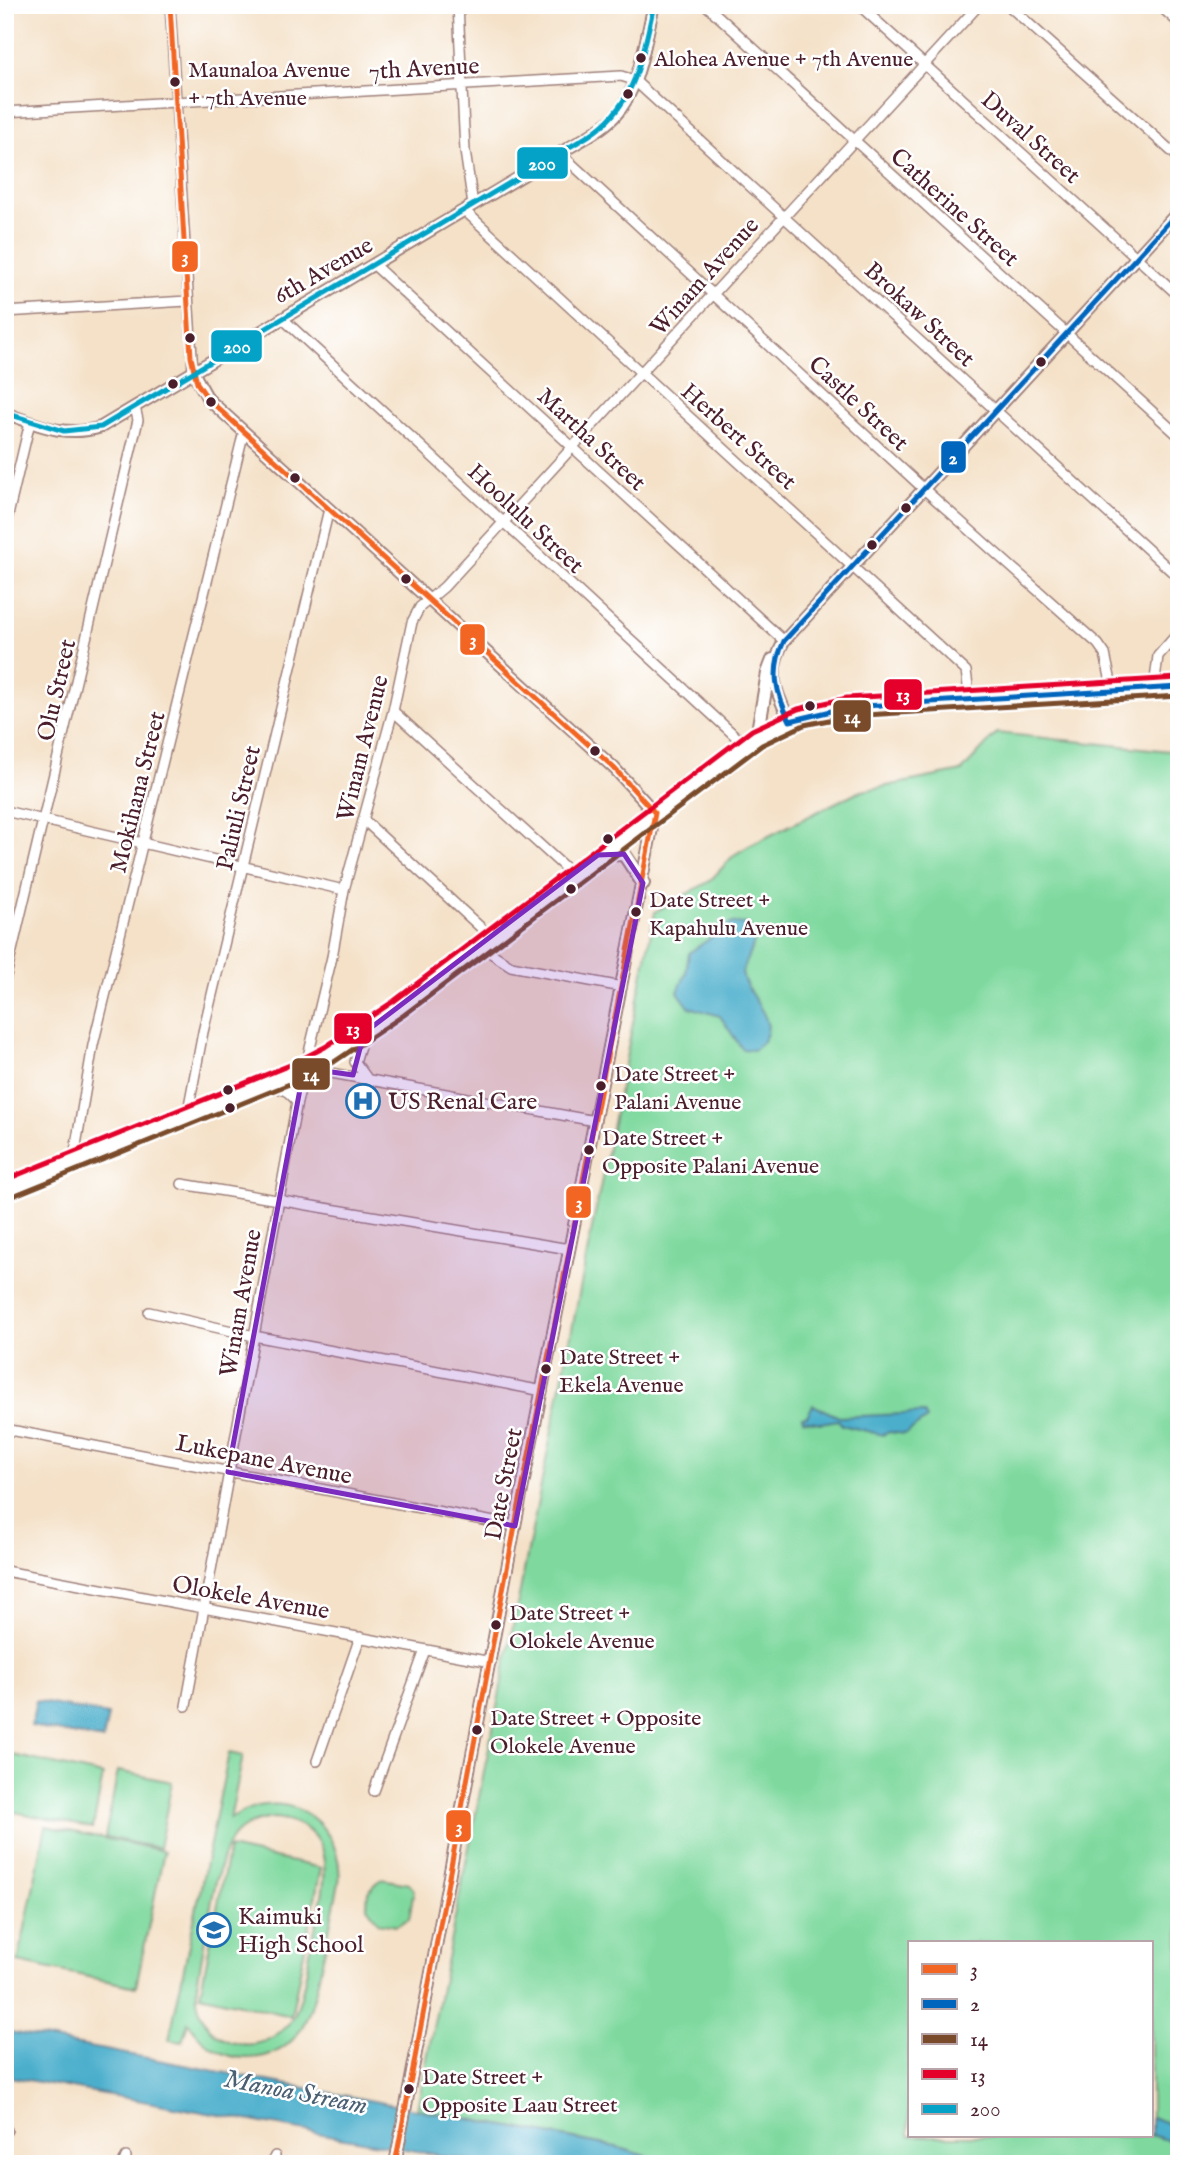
<svg xmlns="http://www.w3.org/2000/svg" width="1184" height="2169" font-family="'IM FELL English',serif">
<rect width="100%" height="100%" fill="#fff"/>
<filter id="ink" filterUnits="userSpaceOnUse"><feTurbulence type="fractalNoise" baseFrequency=".0143" numOctaves="2"/><feDisplacementMap in="SourceGraphic" scale="14" xChannelSelector="R" yChannelSelector="G"/><feConvolveMatrix kernelMatrix="1 2 1 2 8 2 1 2 1" color-interpolation-filters="sRGB"/></filter>
<filter id="wash" filterUnits="userSpaceOnUse"><feTurbulence type="fractalNoise" baseFrequency=".00686" numOctaves="4" result="noise"/><feDisplacementMap in="SourceGraphic" scale="28" xChannelSelector="R" yChannelSelector="G"/><feGaussianBlur stdDeviation="1.57" result="paint"/><feColorMatrix in="noise" values="0 0 0 0 0 0 0 0 0 0 0 0 0 0 0 0 0 1.4 0 .05"/><feComposite in="paint" operator="in"/></filter>
<g filter="url(#wash)">
<rect width="100%" height="100%" fill="#f4e1c8"/>
<path fill="#7fd99f" stroke="#647c65" stroke-width="2" fill-rule="evenodd" d="M997,733l182,19v1412h-505l-58,-17 -199,-38 238,-1197 55,-31 24,-26 15,-9 108,-54 105,-21zM909,1943h242v193h-242z
M229,1753l14,3 -13,63c11,-6 22,-13 35,-14 46,-6 79,35 74,78 -6,27 -11,53 -17,79 -9,44 -18,94 -73,96 -27,1 -47,-15 -61,-36l-6,20 -13,-2zM276,1818c71,9 46,77 36,124 -5,24 -8,52 -18,74 -32,51 -103,29 -97,-32 7,-33 17,-123 36,-147 11,-13 26,-18 43,-19z
M13,1755l90,20 -10,53 -88,-18z
M118,1771l54,11 -13,66 -54,-11z
M46,1826l118,25 -28,136 -118,-25z
M229,1848l92,20 -30,148 -91,-21z
M381,1879l28,5 5,6 -5,29 -13,7 -17,-3 -12,-16 1,-15z"/>
<path fill="#4cafcc" stroke="#4b677c" stroke-width="2" d="M732,923l14,1c20,14 -1,31 -4,49 5,28 47,51 12,77l-12,-1 -22,-33 -31,-9 -11,-15 8,-19 3,-20z
M813,1405l26,12 85,-4 3,6 -22,15 -16,-2 -6,3 -41,-10 -4,-5 -17,3 -18,-3 -1,-3 5,-1z
M36,1701l72,14 -5,25 -72,-14z
M5,2031l611,116 58,17h-186l-483,-88z
M1151,2117l28,10v17l-28,-9z"/>
</g>
<g filter="url(#ink)">
<g fill="none" stroke-linecap="round" stroke-linejoin="round">
<g stroke="#9f807a" stroke-width="12">
<path id="minor" d="M170,5l23,367
M458,5l7,146 8,54
M706,5l473,431
M859,5l320,291
M1008,5l171,153
M1159,5l20,18
M5,112l616,-36 13,4 545,498
M560,153l365,337 173,154 7,10 8,37
M464,210l502,461 4,29
M374,265l410,376
M5,312l182,-11
M282,318l463,427
M5,528l25,-106
M1154,688l4,-32 21,-24
M393,711l179,163
M5,811l339,79
M365,821l126,116
M480,946l31,20 111,21
M5,980l133,-560 -3,-13
M364,1033l-9,29 11,15
M304,1068l291,53
M263,1089c17,-2 24,-1 34,13
M187,1116l16,-84 126,-523
M73,1163l20,-118 151,-614
M182,1184l387,65
M149,1312l105,24 289,55
M5,1429l510,97
M5,1571l486,91
M186,1706l111,-604 35,-145 12,-67 49,-179 19,-89 8,-15 24,-20 535,-582
M317,1761l43,-124
M374,1791l51,-141
M5,2133l2,-3
M123,2164l3,-7
M271,2164l4,-8"/>
</g>
<g stroke="#9f807a" stroke-width="14">
<path id="tertiary" d="M193,372l15,27 406,369 41,45 -140,713 -120,638
M5,413c33,12 61,25 96,14l459,-274c18,-11 39,-21 54,-36 26,-27 31,-77 40,-112
M790,721c-15,-30 -23,-49 -6,-80l395,-430"/>
</g>
<g stroke="#9f807a" stroke-width="16">
<path id="secondary" d="M757,737l11,-64 5,-13
M598,855l26,-1 19,29
M5,1190l289,-117 35,-18 70,-47 358,-271 44,-20 47,-10 331,-20"/>
</g>
<use href="#minor" stroke="#fff" stroke-width="9"/>
<use href="#tertiary" stroke="#fff" stroke-width="10"/>
<use href="#secondary" stroke="#fff" stroke-width="12"/>
<g stroke="#fff" stroke-width="10">
<path id="bus-1" d="M170,5l21,352 6,26 11,16 406,369 41,45
M395,2164l120,-638 140,-713"/>
</g>
<g stroke="#fff" stroke-width="10">
<path id="bus-2" d="M790,721c-14,-28 -20,-50 -6,-80l395,-430
M790,721l58,-14 331,-20"/>
</g>
<g stroke="#fff" stroke-width="10">
<path id="bus-3" d="M8,1198l289,-117 37,-19 70,-47 358,-270 42,-20 45,-9 330,-20"/>
</g>
<g stroke="#fff" stroke-width="10">
<path id="bus-4" d="M5,1180l285,-115 35,-18 69,-46 358,-271 46,-21 49,-11 331,-20"/>
</g>
<g stroke="#fff" stroke-width="10">
<path id="bus-5" d="M5,413l59,18 37,-4 487,-291c48,-30 54,-79 66,-131"/>
</g>
<use href="#bus-1" stroke="#f26522" stroke-width="5"/>
<use href="#bus-2" stroke="#0065bd" stroke-width="5"/>
<use href="#bus-3" stroke="#7a4b2a" stroke-width="5"/>
<use href="#bus-4" stroke="#e4002b" stroke-width="5"/>
<use href="#bus-5" stroke="#04a2c6" stroke-width="5"/>
</g>
</g>
<path fill="#7b2cbf" fill-opacity="0.2" stroke="#7b2cbf" stroke-width="5" stroke-linejoin="round" d="M624,854l19,29 -128,643 -287,-54 76,-404 49,7 11,-42 234,-178z"/>
<defs>
<g id="hospital-ring" transform="scale(1.75)"><circle r="9.5" fill="#fff" stroke="#1f6fb2" stroke-width="1.5"/><path d="M-5-5h3v3.5h4V-5h3V5h-3V1.5h-4V5h-3Z" fill="#1f6fb2"/></g>
<g id="school-ring" transform="scale(1.75)"><circle r="9.5" fill="#fff" stroke="#1f6fb2" stroke-width="1.5"/><path d="M0-5L7-2L0 1L-7-2ZM-4 1L0 2.5L4 1V4Q0 6-4 4Z" fill="#1f6fb2"/></g>
</defs>
<g fill-rule="evenodd">
<use href="#hospital-ring" x="363" y="1101"/>
<use href="#school-ring" x="214" y="1930"/>
</g>
<g fill="#4a1f2b" stroke="#fff" stroke-width="2.5">
<circle cx="641" cy="58" r="6"/>
<circle cx="175" cy="82" r="6"/>
<circle cx="628" cy="94" r="6"/>
<circle cx="190" cy="338" r="6"/>
<circle cx="1041" cy="362" r="6"/>
<circle cx="173" cy="384" r="6"/>
<circle cx="211" cy="402" r="6"/>
<circle cx="295" cy="478" r="6"/>
<circle cx="906" cy="508" r="6"/>
<circle cx="872" cy="545" r="6"/>
<circle cx="406" cy="579" r="6"/>
<circle cx="810" cy="706" r="6"/>
<circle cx="595" cy="751" r="6"/>
<circle cx="608" cy="839" r="6"/>
<circle cx="571" cy="889" r="6"/>
<circle cx="636" cy="912" r="6"/>
<circle cx="601" cy="1086" r="6"/>
<circle cx="228" cy="1090" r="6"/>
<circle cx="230" cy="1108" r="6"/>
<circle cx="589" cy="1150" r="6"/>
<circle cx="546" cy="1369" r="6"/>
<circle cx="496" cy="1625" r="6"/>
<circle cx="477" cy="1730" r="6"/>
<circle cx="409" cy="2089" r="6"/>
</g>
<g text-anchor="middle" stroke-width="5" stroke-linejoin="round" paint-order="stroke">
<g font-size="22" fill="#4a1f2b" stroke="#fff" text-anchor="start">
<text x="654" y="66">Alohea Avenue + 7th Avenue</text>
<text x="188" y="77">Maunaloa Avenue<tspan x="188" dy="28">+ 7th Avenue</tspan></text>
<text x="649" y="907">Date Street +<tspan x="649" dy="28">Kapahulu Avenue</tspan></text>
<text x="614" y="1081">Date Street +<tspan x="614" dy="28">Palani Avenue</tspan></text>
<text x="602" y="1145">Date Street +<tspan x="602" dy="28">Opposite Palani Avenue</tspan></text>
<text x="559" y="1364">Date Street +<tspan x="559" dy="28">Ekela Avenue</tspan></text>
<text x="509" y="1620">Date Street +<tspan x="509" dy="28">Olokele Avenue</tspan></text>
<text x="490" y="1725">Date Street + Opposite<tspan x="490" dy="28">Olokele Avenue</tspan></text>
<text x="422" y="2084">Date Street +<tspan x="422" dy="28">Opposite Laau Street</tspan></text>
</g>
<g font-size="24" fill="#4a1f2b" stroke="#fff">
<text transform="translate(424 68) rotate(-3)" y="8">7th Avenue</text>
<text transform="translate(1031 137) rotate(42)" y="8">Duval Street</text>
<text transform="translate(955 207) rotate(42)" y="8">Catherine Street</text>
<text transform="translate(323 270) rotate(-30)" y="8">6th Avenue</text>
<text transform="translate(704 276) rotate(-48)" y="8">Winam Avenue</text>
<text transform="translate(920 314) rotate(43)" y="8">Brokaw Street</text>
<text transform="translate(859 403) rotate(43)" y="8">Castle Street</text>
<text transform="translate(739 436) rotate(42)" y="8">Herbert Street</text>
<text transform="translate(592 439) rotate(43)" y="8">Martha Street</text>
<text transform="translate(526 518) rotate(43)" y="8">Hoolulu Street</text>
<text transform="translate(56 690) rotate(-77)" y="8">Olu Street</text>
<text transform="translate(362 748) rotate(-76)" y="8">Winam Avenue</text>
<text transform="translate(137 792) rotate(-76)" y="8">Mokihana Street</text>
<text transform="translate(238 808) rotate(-77)" y="8">Paliuli Street</text>
<text transform="translate(240 1303) rotate(-80)" y="8">Winam Avenue</text>
<text transform="translate(264 1459) rotate(11)" y="8">Lukepane Avenue</text>
<text transform="translate(503 1484) rotate(-79)" y="8">Date Street</text>
<text transform="translate(251 1597) rotate(10)" y="8">Olokele Avenue</text>
</g>
<g font-size="24" fill="#4a1f2b" stroke="#fff" text-anchor="start">
<text x="388" y="1109">US Renal Care</text>
<text x="238" y="1924">Kaimuki<tspan x="238" dy="28">High School</tspan></text>
</g>
<g font-size="26" font-style="italic" fill="#4b6073" stroke="#fff">
<text transform="translate(296 2091) rotate(11)" y="9">Manoa Stream</text>
</g>
</g>
<g stroke="#fff" stroke-width="2.5">
<rect x="516" y="146" width="53" height="34" rx="7" fill="#04a2c6"/>
<rect x="171" y="240" width="28" height="33" rx="7" fill="#f26522"/>
<rect x="210" y="329" width="53" height="34" rx="7" fill="#04a2c6"/>
<rect x="940" y="440" width="27" height="34" rx="7" fill="#0065bd"/>
<rect x="459" y="623" width="27" height="33" rx="7" fill="#f26522"/>
<rect x="883" y="678" width="40" height="33" rx="7" fill="#e4002b"/>
<rect x="832" y="699" width="40" height="34" rx="7" fill="#7a4b2a"/>
<rect x="333" y="1012" width="40" height="33" rx="7" fill="#e4002b"/>
<rect x="291" y="1057" width="40" height="34" rx="7" fill="#7a4b2a"/>
<rect x="565" y="1185" width="27" height="34" rx="7" fill="#f26522"/>
<rect x="445" y="1809" width="27" height="34" rx="7" fill="#f26522"/>
</g>
<g font-size="19" text-anchor="middle" font-weight="bold" fill="#fff">
<text x="542" y="170">200</text>
<text x="185" y="263">3</text>
<text x="237" y="353">200</text>
<text x="953" y="464">2</text>
<text x="473" y="646">3</text>
<text x="903" y="701">13</text>
<text x="852" y="723">14</text>
<text x="353" y="1035">13</text>
<text x="311" y="1081">14</text>
<text x="579" y="1209">3</text>
<text x="459" y="1833">3</text>
</g>
<rect width="1184" height="2169" fill="none" stroke="#fff" stroke-width="28"/>
<rect x="908" y="1941" width="245" height="196" fill="#ffffff" stroke="#b7a5aa" stroke-width="2"/>
<rect x="922" y="1964" width="35" height="10" fill="#f26522" stroke="#b7a5aa" stroke-width="2"/>
<text x="970" y="1976" font-size="21" fill="#4a1f2b">3</text>
<rect x="922" y="1999" width="35" height="10" fill="#0065bd" stroke="#b7a5aa" stroke-width="2"/>
<text x="970" y="2011" font-size="21" fill="#4a1f2b">2</text>
<rect x="922" y="2034" width="35" height="10" fill="#7a4b2a" stroke="#b7a5aa" stroke-width="2"/>
<text x="970" y="2046" font-size="21" fill="#4a1f2b">14</text>
<rect x="922" y="2069" width="35" height="10" fill="#e4002b" stroke="#b7a5aa" stroke-width="2"/>
<text x="970" y="2082" font-size="21" fill="#4a1f2b">13</text>
<rect x="922" y="2104" width="35" height="10" fill="#04a2c6" stroke="#b7a5aa" stroke-width="2"/>
<text x="970" y="2116" font-size="21" fill="#4a1f2b">200</text>
</svg>
